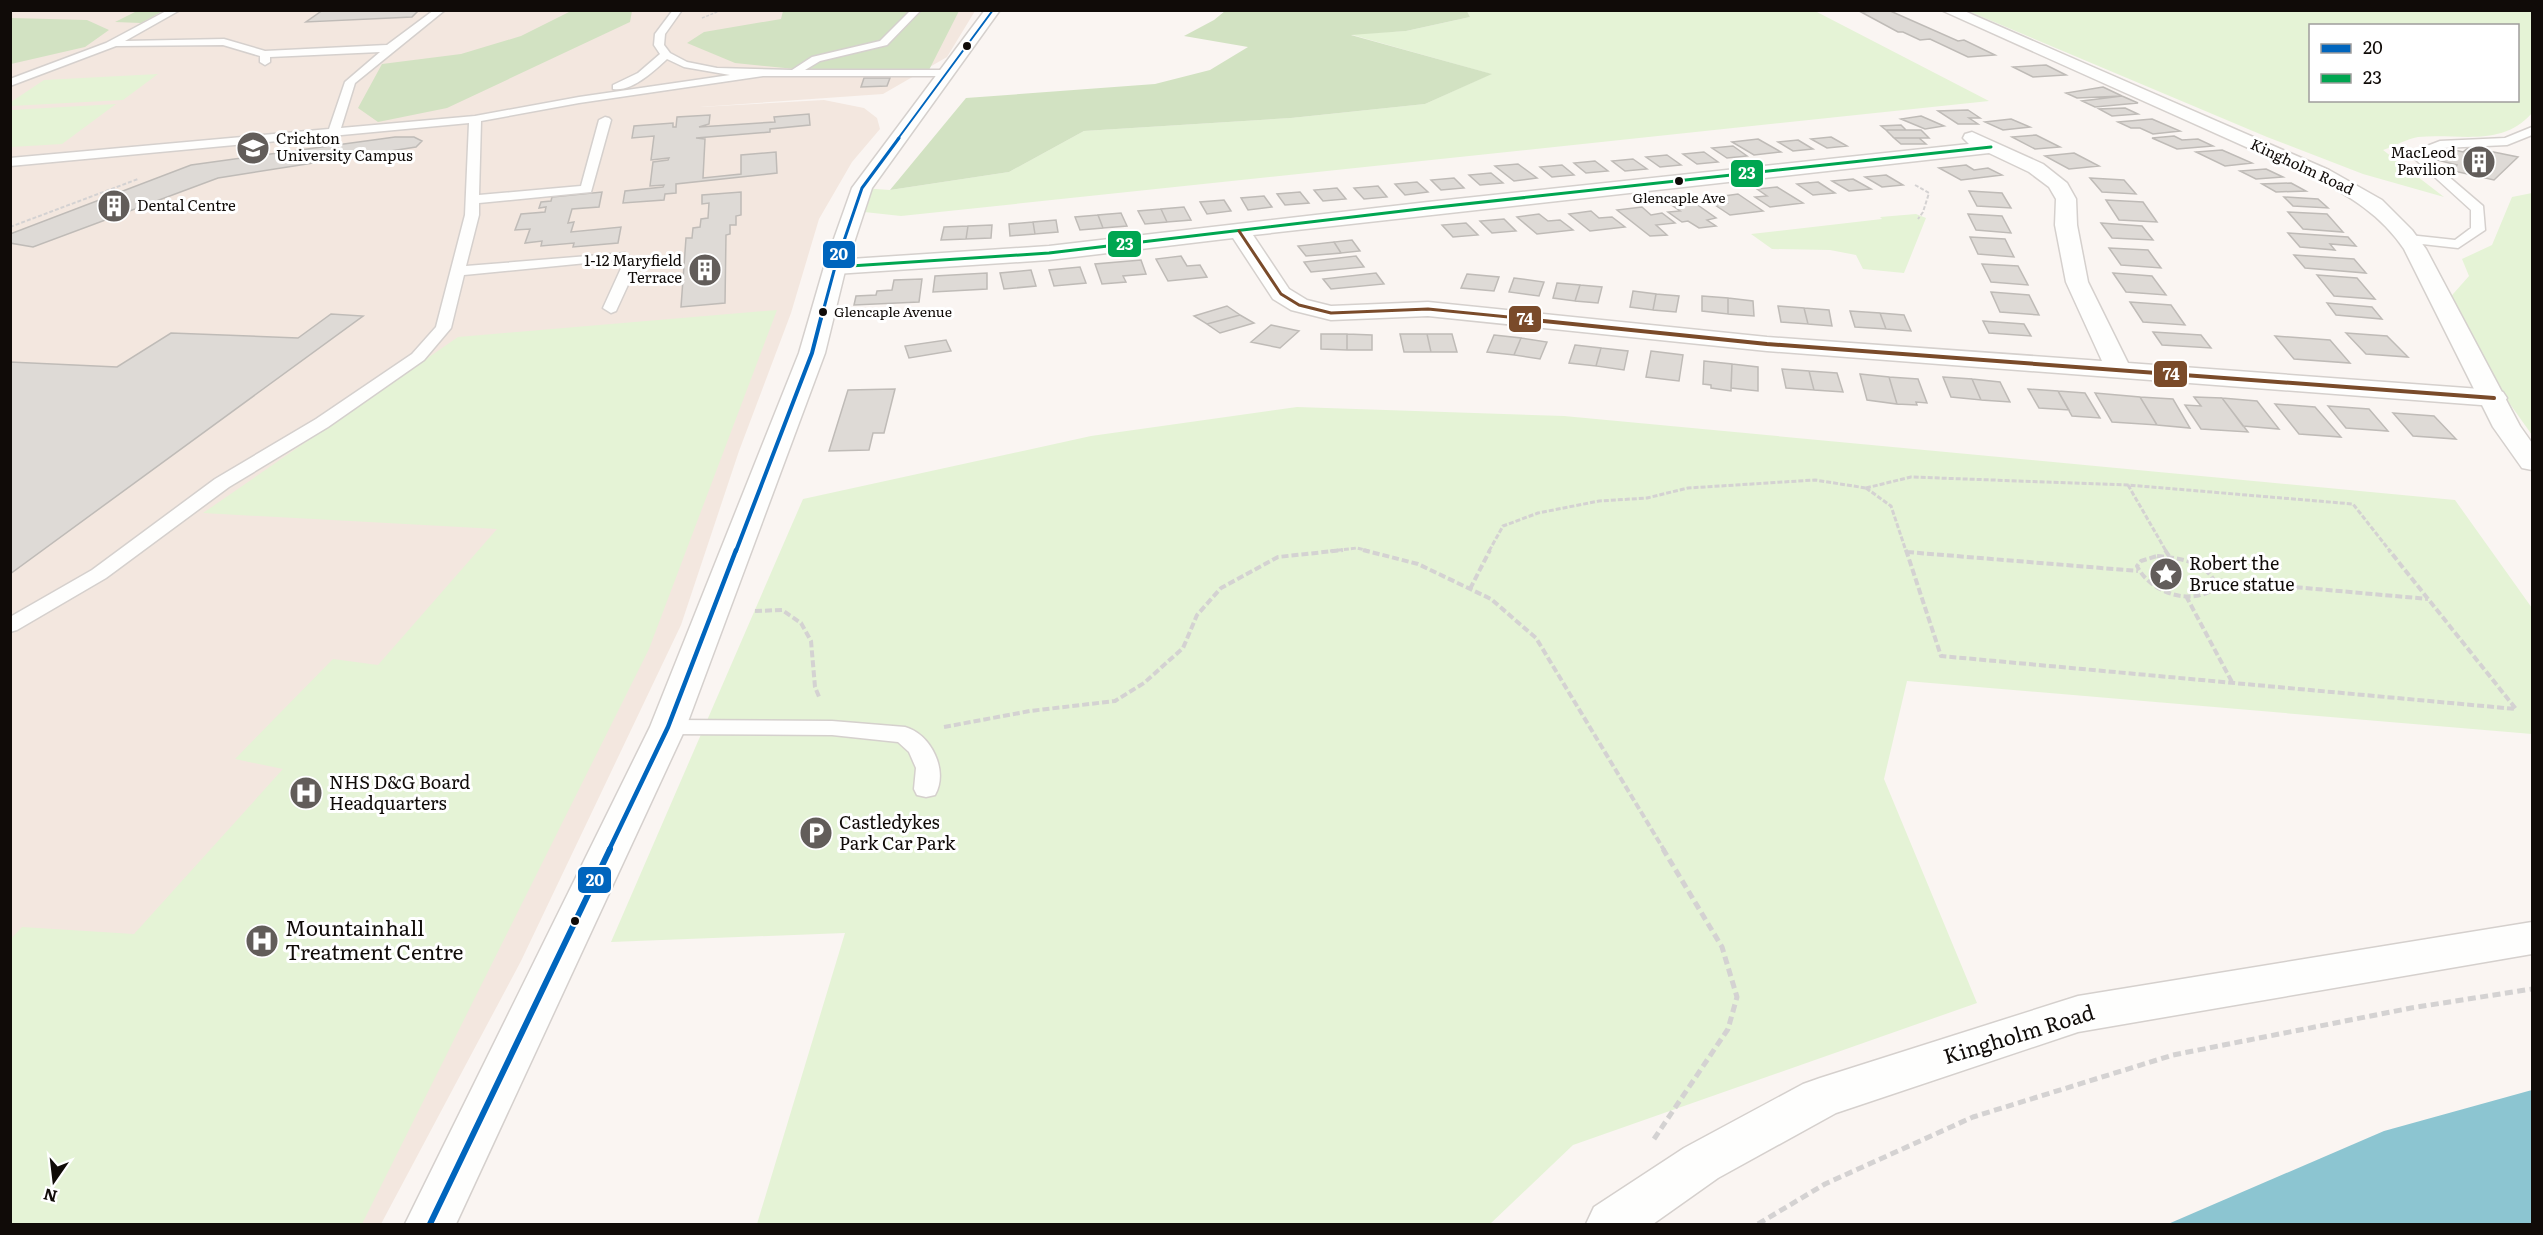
<svg xmlns="http://www.w3.org/2000/svg" width="2543" height="1235" font-family="Literata,serif">
<rect width="100%" height="100%" fill="#faf5f2"/>
<path fill="#f3e7df" d="M10,11h965l-28,46 -64,37 -183,13 124,-7 40,8 13,10 3,11 -28,33 -33,57 -28,94 -52,138 -58,174 -160,336 -140,263h-370z"/>
<path fill="#e5f3d6" fill-rule="evenodd" d="M1467,11h348l174,90 -1088,115 -46,-5 7,-23 28,2 119,-18 75,-41 207,-13 134,-14 66,-30 -142,-40 57,-3 64,-14z
M1968,11h564v102c-31,35 -72,20 -114,24 -11,2 -24,9 -35,13l61,47 -81,-23 -96,-37zM2310,26h208v74h-208z
M158,74l-35,26 -112,6v-4l33,-22z
M116,104l-54,40 -51,3v-37z
M2532,193v242l-62,-87 -24,-46 23,-26 -7,-17 30,-14 20,-48z
M1916,214l10,4 -22,55 -41,-4 -7,-14 -26,-5 -58,-1 -21,-15 131,-15 -2,-2z
M777,310l-128,339 -287,575h-351l-1,-284 12,-13 112,7 149,-165 -48,-10 98,-100 45,6 119,-136 -294,-16 255,-176z
M1297,407l267,9 891,84 77,108v126l-625,-53 -23,98 93,224 -404,142 -83,79h-733l88,-291 -234,9 192,-443 288,-63z"/>
<path fill="#d2e2c2" d="M573,10l59,1 -2,11 -183,86 -69,14 -20,-14 24,-44 79,-10 60,-18z
M137,11v-1l26,1 -22,12 -26,-1z
M783,11h176l-30,59 -94,3 -100,-10 -48,-20 17,-11 77,-13z
M1225,11h242l3,6 -64,14 -55,4 141,39 -67,30 -134,14 -207,13 -75,41 -119,18 76,-92 189,-14 55,-14 38,-23 -64,-11 30,-16z
M11,18l76,2 22,10 -24,17 -74,17z"/>
<path fill="#8cc5d1" d="M2532,1090v134h-364l216,-93z"/>
<path fill="#dedad6" stroke="#bfbbb7" stroke-width="1.5" d="M323,10h96l-7,7 -106,5z
M1888,10l70,31 6,-1 31,15 -27,2 -38,-18 -10,1 -17,-8h-5l-37,-20z
M2046,65l20,10 -33,2 -20,-10z
M864,78h26l-3,8 -26,1z
M2103,87l19,9 -45,2 -11,-5z
M2122,96l16,7 -43,4 -13,-6z
M2125,108l13,6 -26,2 -13,-7z
M1968,110l12,8h-11l9,6h-20l-20,-13z
M809,114l1,11 -40,4v3l-74,6 9,1 -2,39 38,-4v-19l35,-3 1,21 -101,11v9l-11,1 -1,6 -41,3 2,-12 38,-4 1,-2 -14,1 3,-24 15,-2 1,-2 -18,2 3,-24 -22,2 2,-12 39,-3v4h3l1,-10 33,-2 -1,9 -10,3 76,-5 -1,-5z
M1921,116l23,10 -19,3 -24,-10z
M2011,119l19,8 -27,3 -18,-8z
M2152,119l28,12 -27,3 -13,-6h-9l-13,-6z
M1901,125l5,5h-20l-5,-4z
M1886,130h35l8,8h-35z
M2036,135l24,12 -25,2 -23,-12z
M2174,136l8,4 16,-1 15,7 -36,3 -25,-11z
M395,137h19l8,4 -6,6 -198,31 -185,69 -23,-4v-9l181,-69z
M1831,137l16,9 -20,2 -16,-9z
M1894,138h25l7,6h-25z
M1758,139l23,13 -27,3 -22,-13z
M1798,140l15,9 -20,2 -15,-9z
M1733,146l14,10 -20,2 -15,-10z
M2469,147l49,10 -24,23 -40,-9 3,-6 -24,-6 13,-11 17,4z
M2222,150l30,13 -27,3 -29,-14z
M1704,152l14,10 -21,2 -14,-10z
M2074,153l25,13 -30,3 -24,-13z
M1667,155l14,10 -21,2 -14,-10z
M1633,159l14,10 -22,2 -13,-10z
M1595,161l13,10 -22,2 -12,-10z
M1518,164l19,14 -23,3 -19,-15z
M1562,165l12,10 -22,2 -12,-10z
M1966,165l8,5 14,-2 14,7 -41,5 -22,-12z
M2266,169l17,8 -27,2 -16,-8z
M1491,173l12,10 -23,2 -11,-10z
M1886,175l17,10 -21,2 -17,-10z
M1454,178l10,10 -23,2 -10,-10z
M2090,178l34,2 12,14 -34,-2z
M1853,179l18,10 -22,2 -17,-10z
M1417,182l11,10 -23,3 -10,-11z
M1818,182l17,11 -22,2 -16,-11z
M2291,183l15,8 -30,1 -14,-8z
M1378,186l9,11 -23,2 -10,-11z
M1777,187l26,16 -33,4 -15,-10 12,-1 -10,-7z
M1337,188l9,11 -23,2 -9,-11z
M1969,191l33,2 9,15 -34,-2z
M602,192l-3,15 -27,2 -4,14 6,-1 -3,10 50,-5 -3,16 -45,4 1,-4 -33,3 1,-5 -17,2 5,-14 -15,1 6,-16 24,-2 1,-5 -7,1 2,-6 10,-1 1,-4z
M741,192v23l-5,1v9h-6v9l-4,1 -1,68 -44,4 5,-69h6l1,-10 7,-1 1,-8 7,-1 1,-15 -7,1v-9z
M1300,192l9,11 -24,2 -8,-11z
M1738,194l25,17 -33,4 -15,-10 12,-2 -10,-6z
M1264,196l8,11 -24,3 -7,-12z
M2284,197l34,2 10,9 -35,-2z
M1224,200l7,11 -24,3 -7,-12z
M2106,200l37,2 14,20 -38,-2z
M1692,201l24,17 -9,2 9,6 -17,2 -11,-7 -6,1 -14,-10 12,-1 -10,-7z
M1184,207l7,13 -24,2 -6,-13z
M1642,207l9,8 11,-2 13,10 -19,2 11,10 -17,1 -33,-26z
M1161,209l6,13 -22,2 -7,-13z
M1591,211l8,7 13,-1 13,10 -35,4 -21,-17z
M2288,212l39,2 16,18 -40,-3z
M1121,213l6,13 -24,2 -5,-13z
M1539,214l9,7 12,-1 13,10 -36,4 -20,-17z
M1968,214l34,2 9,17 -35,-3z
M1098,215l5,13 -23,2 -5,-13z
M1504,219l12,12 -24,2 -12,-12z
M1056,220l2,12 -23,2 -2,-12z
M1033,222l2,12 -25,2 -1,-12z
M1466,223l12,12 -25,2 -11,-12z
M2101,223l41,3 11,14 -41,-2z
M992,225l-1,13 -25,1 2,-13z
M968,226l-2,13 -25,1 3,-13z
M2288,233l60,4 8,9 -26,-2 5,6 -35,-3z
M1970,237l35,2 9,18 -36,-3z
M1352,240l8,11 -19,2 -7,-11z
M1334,242l7,11 -35,3 -8,-10z
M2109,248l39,2 13,18 -40,-3z
M2294,255l60,4 12,14 -61,-5z
M1181,256l6,10 13,-1 7,12 -39,4 -12,-22z
M1356,256l8,11 -53,5 -7,-10z
M1141,260l5,14 -23,2 3,6 -24,2 -7,-20z
M1982,264l36,2 10,19 -37,-3z
M1080,267l6,16 -32,3 -5,-16z
M1031,270l5,16 -32,3 -4,-16z
M987,273v16l-54,3 2,-16z
M1376,273l8,11 -53,5 -8,-10z
M2113,273l39,3 14,19 -40,-3z
M1467,274l32,3 -5,14 -33,-3z
M2317,275l40,3 18,21 -41,-3z
M1514,278l30,4 -5,14 -30,-4z
M922,279l-3,23 -65,3 2,-9 20,-1 1,-4 15,-1 2,-10z
M1557,283l23,2 -5,16 -22,-3z
M1580,285l22,2 -4,16 -23,-2z
M1633,291l23,3 -3,16 -23,-3z
M1991,292l38,3 10,20 -39,-3z
M1656,294l23,2 -3,16 -23,-2z
M1702,296l26,2v16l-26,-3z
M1728,298l25,3 1,15 -26,-2z
M2130,302l41,3 14,20 -42,-3z
M2327,303l45,4 10,12 -46,-4z
M1227,306l13,9 -33,9 -13,-8z
M1778,306l26,2 4,16 -27,-2z
M1804,308l25,2 3,16 -24,-2z
M1850,311l30,2 6,16 -31,-2z
M1880,313l24,2 7,16 -25,-2z
M331,314l32,2 -353,258v-212l107,5 54,-34 127,5z
M1240,315l14,8 -34,10 -13,-9z
M1983,321l41,3 7,12 -42,-3z
M1271,325l28,6 -19,17 -29,-6z
M2153,332l48,3 10,13 -49,-3z
M2346,333l41,3 21,21 -42,-3z
M1321,334h26v16l-26,-1z
M1347,334l25,1v15h-25z
M1400,334h27l4,18h-27z
M1427,334h25l5,18h-26z
M1494,335l27,3 -7,17 -27,-3z
M2275,336l55,4 20,23 -56,-4z
M1521,338l26,4 -7,17 -26,-4z
M946,340l5,11 -42,7 -4,-12z
M1575,345l26,3 -5,18 -27,-3z
M1601,348l27,3 -4,19 -28,-4z
M1651,351l32,4 -4,26 -33,-4z
M1704,361l28,3 -1,27 -20,-3v-3l-8,-1z
M1732,364l26,3v24l-27,-3z
M1782,369l27,2 5,19 -28,-2z
M1809,371l28,2 6,19 -29,-2z
M1860,374l29,3 8,27 -30,-4z
M1889,377l29,2 9,24 -11,-1 1,3 -20,-1z
M1943,377l29,2 9,21 -30,-3z
M1972,379l28,3 10,20 -29,-2z
M895,389l-11,44h-11l-4,17 -40,1 19,-61z
M2028,389l30,2 11,19 -30,-2z
M2058,391l27,2 15,25 -28,-2z
M2095,393l45,4 17,28 -45,-3z
M2140,397l33,2 17,29 -33,-3z
M2194,397l28,1 26,34 -47,-3 -16,-24 16,1z
M2222,398l35,3 22,28 -36,-3z
M2275,404l40,3 26,30 -42,-3z
M2328,406l41,3 19,22 -42,-3z
M2393,413l41,3 22,23 -43,-3z"/>
<g fill="none" stroke-linecap="round" stroke-linejoin="round">
<g stroke="#d5d0cd" stroke-width="3">
<path id="lane" d="M168,10h12l-55,31 99,-2 41,12 122,-6 47,-35h11l-90,73 -14,45 134,-12 104,-19 151,-22 -46,-8 -17,-8c-13,12 -35,33 -54,30v-4l25,-12 22,-19 -6,-9 1,-11 18,-24h9l-17,24 -1,11 6,8 17,9 30,6 75,2 20,-13 68,-16 31,-31h10l-34,35 -67,16 -15,9h141l5,3 -5,3h-183l-184,27 -98,18 -2,74 102,-9 18,-66 6,-3 4,1 2,2 -20,72 -112,11v12l-13,51 159,-13 13,10 -22,48 -5,2 -8,-5 20,-44 -6,-4 -153,15 -13,53 -27,32 -96,67 -99,60 -123,91 -89,52 -7,2v-15l82,-47 123,-91 101,-60 96,-65 24,-27 29,-112 4,-92 -459,43v-8l319,-29 16,-47 35,-30 -110,5v5l-5,3 -5,-3v-6l-37,-11 -107,1 -106,40v-7l96,-36z
M2532,127v8l-25,10 -65,3 -11,5 -3,6 55,47 2,24 -27,18 -54,-6 -2,-3 2,-3 5,-1 46,5 16,-12v-18l-55,-50 6,-12 18,-7 65,-3z
M668,720l164,1 73,6c26,7 44,44 30,68l-9,2 -9,-2 -3,-6 2,-21 -7,-16 -11,-10 -66,-7 -164,-1 -8,-2 -4,-5 4,-5z"/>
</g>
<g stroke="#d5d0cd" stroke-width="3">
<path id="street" d="M1972,132l71,32 24,19 9,16 1,26 11,57 40,81 366,27 9,2 4,6 -4,6 -9,2 -727,-55 -339,-35 -97,4 -40,-10 -18,-11 -40,-61 -184,22 -214,14 -8,-2 -3,-5 3,-5 8,-2 214,-14 379,-44 541,-58 -6,-6 2,-4zM1989,153l40,19 20,15 7,12 -1,26 11,57 36,79 -335,-24 -339,-35 -97,4 -24,-6 -18,-11 -36,-54z"/>
</g>
<g stroke="#d5d0cd" stroke-width="3">
<path id="secondary" d="M985,10h15l-128,178 -26,79 -21,86 -139,374 -230,497h-51l245,-497 149,-374 25,-86 28,-79z
M1941,10h21l367,160 53,30 30,30 14,19 94,177 12,17v27l-10,-2 -29,-41 -89,-178c-23,-34 -53,-52 -89,-71z
M2532,922v32l-454,78 -242,81 -118,65 -65,46h-67l8,-17 90,-59 119,-64 17,-6 258,-82z"/>
</g>
<path stroke="#d4d2d2" stroke-width="1.5" stroke-dasharray="3 1.5" stroke-linecap="butt" d="M702,18l20,-8"/>
<path stroke="#d4d2d2" stroke-width="2" stroke-dasharray="4 2" stroke-linecap="butt" d="M1915,185l14,8 -6,19 -5,7
M10,227l128,-48"/>
<path stroke="#d4d2d2" stroke-width="3" stroke-dasharray="5 2" stroke-linecap="butt" d="M2128,485l38,66
M1866,488l25,18 15,45
M1866,488l45,-11 217,8 225,19 37,47
M1330,551l27,-3 12,3
M1489,551l14,-25 35,-13 61,-12 48,-3 41,-10 127,-8 51,8"/>
<path stroke="#d4d2d2" stroke-width="4" stroke-dasharray="7 3" stroke-linecap="butt" d="M1363,550l55,14 73,35 45,39 128,212
M1906,550l35,106 575,53 -127,-159
M2165,550l4,6
M1907,552l231,19
M2157,556c24,2 50,6 60,30 -23,22 -67,7 -80,-20l4,-5z
M2216,580l212,19
M1470,589l20,-39
M2186,596l46,86
M755,611l27,-1 19,13 10,18 4,46 5,12
M944,727l86,-16 85,-10 29,-18 39,-35 14,-33 24,-27 57,-31 65,-7"/>
<path stroke="#d4d2d2" stroke-width="5" stroke-dasharray="8 4.5" stroke-linecap="butt" d="M1654,1139l74,-110 9,-32 -15,-50 -59,-98
M1758,1224l67,-40 148,-67 200,-62 238,-47 121,-19"/>
<use href="#lane" fill="#fefefd" fill-rule="evenodd"/>
<use href="#street" fill="#fefefd" fill-rule="evenodd"/>
<use href="#secondary" fill="#fefefd" fill-rule="evenodd"/>
<g stroke="#fff" stroke-width="4.5">
<path id="bus-1-far4" d="M897,140l96,-130"/>
</g>
<g stroke="#fff" stroke-width="6">
<path id="bus-1-far3" d="M821,319l14,-52 27,-79 37,-50"/>
</g>
<g stroke="#fff" stroke-width="8">
<path id="bus-1-far2" d="M736,551l76,-198 9,-35"/>
</g>
<g stroke="#fff" stroke-width="9">
<path id="bus-1-far1" d="M609,850l59,-123 68,-177"/>
</g>
<g stroke="#fff" stroke-width="10">
<path id="bus-1" d="M430,1224l180,-375"/>
</g>
<g stroke="#fff" stroke-width="6">
<path id="bus-2" d="M835,267l214,-14 379,-45 563,-61"/>
</g>
<g stroke="#fff" stroke-width="6">
<path id="bus-3-far1" d="M1239,231l42,63 18,11 32,8 97,-4 101,10"/>
</g>
<g stroke="#fff" stroke-width="8">
<path id="bus-3" d="M1514,318l253,26 727,54"/>
</g>
<use href="#bus-1-far4" stroke="#0065bd" stroke-width="2"/>
<use href="#bus-1-far3" stroke="#0065bd" stroke-width="3"/>
<use href="#bus-1-far2" stroke="#0065bd" stroke-width="4"/>
<use href="#bus-1-far1" stroke="#0065bd" stroke-width="4.5"/>
<use href="#bus-1" stroke="#0065bd" stroke-width="6"/>
<use href="#bus-2" stroke="#00a651" stroke-width="3"/>
<use href="#bus-3-far1" stroke="#7a4b2a" stroke-width="3"/>
<use href="#bus-3" stroke="#7a4b2a" stroke-width="4"/>
</g>
<defs>
<g id="university-disc" transform="scale(1.725)"><circle r="9.5" fill="#625d5a" stroke="#fff"/><path d="M0-5L7-2L0 1L-7-2ZM-4 1L0 2.5L4 1V4Q0 6-4 4Z" fill="#fff"/></g>
<g id="building-disc" transform="scale(1.725)"><circle r="9.5" fill="#625d5a" stroke="#fff"/><path d="M-4-6H4V6H1V3H-1V6H-4ZM-2.5-4.3h1.7v1.8h-1.7ZM.8-4.3h1.7v1.8H.8ZM-2.5-1h1.7V.8h-1.7ZM.8-1h1.7V.8H.8Z" fill="#fff"/></g>
<g id="sight-disc" transform="scale(1.725)"><circle r="9.5" fill="#625d5a" stroke="#fff"/><path d="M0-6L1.8-2.2L6-1.7L2.9 1.2L3.7 5.4L0 3.3L-3.7 5.4L-2.9 1.2L-6-1.7L-1.8-2.2Z" fill="#fff"/></g>
<g id="hospital-disc" transform="scale(1.725)"><circle r="9.5" fill="#625d5a" stroke="#fff"/><path d="M-5-5h3v3.5h4V-5h3V5h-3V1.5h-4V5h-3Z" fill="#fff"/></g>
<g id="parking-disc" transform="scale(1.725)"><circle r="9.5" fill="#625d5a" stroke="#fff"/><path d="M-3.5-5.5H1a3.5 3.5 0 0 1 0 7H-1V5.5H-3.5ZM-1-3.4V-.6H.8a1.4 1.4 0 0 0 0-2.8Z" fill="#fff"/></g>
</defs>
<g fill-rule="evenodd">
<use href="#university-disc" x="253" y="148"/>
<use href="#building-disc" x="2479" y="162"/>
<use href="#building-disc" x="114" y="206"/>
<use href="#building-disc" x="705" y="270"/>
<use href="#sight-disc" x="2166" y="574"/>
<use href="#hospital-disc" x="306" y="793"/>
<use href="#parking-disc" x="816" y="833"/>
<use href="#hospital-disc" x="262" y="941"/>
</g>
<g fill="#100b08" stroke="#fff" stroke-width="2">
<circle cx="967" cy="46" r="5"/>
<circle cx="1679" cy="181" r="5"/>
<circle cx="823" cy="312" r="5"/>
<circle cx="575" cy="921" r="5"/>
</g>
<g text-anchor="middle" stroke-width="6" stroke-linejoin="round" paint-order="stroke">
<g font-size="14" fill="#100b08" stroke="#fff">
<text x="1679" y="203">Glencaple Ave</text>
<text x="834" y="317" text-anchor="start">Glencaple Avenue</text>
</g>
<g font-size="15" fill="#100b08" stroke="#fff" text-anchor="start">
<text x="276" y="144">Crichton<tspan x="276" dy="17">University Campus</tspan></text>
<text x="2456" y="158" text-anchor="end">MacLeod<tspan x="2456" dy="17">Pavilion</tspan></text>
<text x="137" y="211">Dental Centre</text>
<text x="682" y="266" text-anchor="end">1-12 Maryfield<tspan x="682" dy="17">Terrace</tspan></text>
</g>
<g font-size="15" fill="#100b08" stroke="#fff">
<text transform="translate(2302 167) rotate(25)" y="5">Kingholm Road</text>
</g>
<g font-size="18" fill="#100b08" stroke="#fff" text-anchor="start">
<text x="2189" y="570">Robert the<tspan x="2189" dy="21">Bruce statue</tspan></text>
<text x="329" y="789">NHS D&amp;G Board<tspan x="329" dy="21">Headquarters</tspan></text>
<text x="839" y="829">Castledykes<tspan x="839" dy="21">Park Car Park</tspan></text>
</g>
<g font-size="21" fill="#100b08" stroke="#fff" text-anchor="start">
<text x="285" y="936">Mountainhall<tspan x="285" dy="24">Treatment Centre</tspan></text>
</g>
<g font-size="21" fill="#100b08" stroke="#fff">
<text transform="translate(2019 1035) rotate(-17)" y="7">Kingholm Road</text>
</g>
</g>
<g stroke="#fff" stroke-width="2">
<rect x="1730" y="159" width="34" height="29" rx="6" fill="#00a651"/>
<rect x="1107" y="230" width="35" height="28" rx="6" fill="#00a651"/>
<rect x="822" y="240" width="34" height="29" rx="6" fill="#0065bd"/>
<rect x="1508" y="305" width="34" height="28" rx="6" fill="#7a4b2a"/>
<rect x="2153" y="360" width="35" height="28" rx="6" fill="#7a4b2a"/>
<rect x="577" y="866" width="35" height="28" rx="6" fill="#0065bd"/>
</g>
<g font-size="16" text-anchor="middle" font-weight="bold" fill="#fff">
<text x="1747" y="179">23</text>
<text x="1125" y="250">23</text>
<text x="839" y="260">20</text>
<text x="1525" y="325">74</text>
<text x="2171" y="380">74</text>
<text x="595" y="886">20</text>
</g>
<rect width="2543" height="1235" fill="none" stroke="#100b08" stroke-width="24"/>
<rect x="2309" y="24" width="210" height="78" fill="#ffffff" stroke="#9f9d9c" stroke-width="1.5"/>
<rect x="2321" y="44" width="30" height="9" fill="#0065bd" stroke="#9f9d9c" stroke-width="1.5"/>
<text x="2363" y="54" font-size="18" fill="#100b08">20</text>
<rect x="2321" y="74" width="30" height="9" fill="#00a651" stroke="#9f9d9c" stroke-width="1.5"/>
<text x="2363" y="84" font-size="18" fill="#100b08">23</text>
<g transform="translate(54 1181) rotate(194)" stroke="#ffffff" stroke-width="4.5" paint-order="stroke">
<path d="M0-4.5L10 22L0 15L-10 22Z" fill="#100b08"/>
<text y="-9" font-size="16" font-weight="bold" text-anchor="middle" fill="#100b08">N</text>
</g>
</svg>
